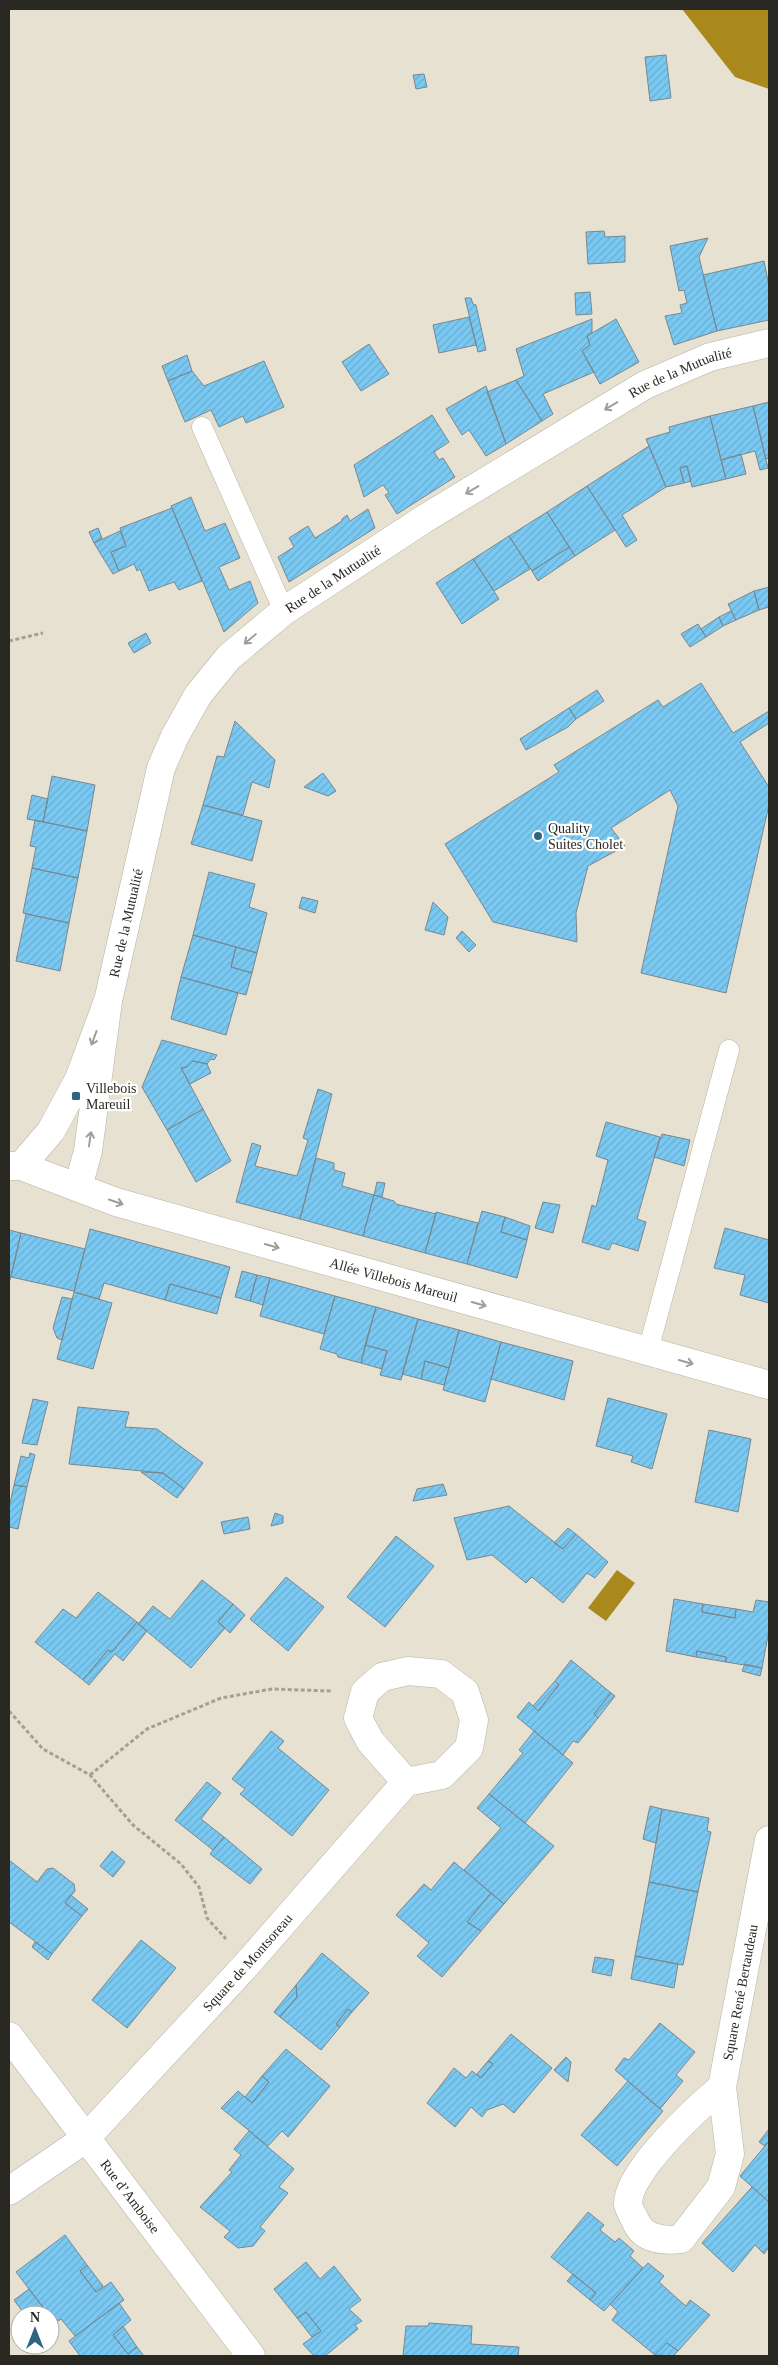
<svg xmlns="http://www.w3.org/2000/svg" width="778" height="2365" font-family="Georgia,serif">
<defs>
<pattern id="building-hatch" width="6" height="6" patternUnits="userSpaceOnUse" patternTransform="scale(1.25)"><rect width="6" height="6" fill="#79c9f3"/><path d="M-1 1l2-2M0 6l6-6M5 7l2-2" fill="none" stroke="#69add0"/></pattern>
</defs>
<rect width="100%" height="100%" fill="#e7e1d2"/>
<path fill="#a9881c" d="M682,9h87v80l-34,-12z
M617,1570l18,13 -29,38 -18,-13z"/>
<path fill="url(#building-hatch)" stroke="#79878f" d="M666,55l5,43 -21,3 -5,-44z
M424,74l3,13 -11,2 -3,-14z
M604,231l1,6 20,-1v26l-37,2 -2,-32z
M708,238l-9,19 18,74 -43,14 -9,-29 17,-3 -2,-8 7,-2 -3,-13 -5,1 -9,-45z
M764,261l5,25v34l-52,11 -14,-56z
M590,292l2,22 -16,1 -1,-22z
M465,298h6l2,6 3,1 10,45 -8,2z
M469,317l7,28 -37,8 -6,-28z
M592,319v14l-5,3 3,9 -8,6 12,21 -51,22 10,20 -11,7 -26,-41 8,-4 -8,-27z
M616,319l23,43 -39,22 -18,-33 8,-6 -3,-9z
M369,344l20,30 -28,17 -19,-29z
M187,355l5,16 -24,10 -6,-15z
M264,361l20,46 -38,16 -3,-7 -24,11 -8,-17 -26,12 -17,-41 24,-10 12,15z
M516,380l26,41 -36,23 -19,-52z
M486,386l20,58 -20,12 -17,-26 -7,5 -16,-26z
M769,402v56l-3,1 -13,-53z
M753,406l15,62 -8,2 -5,-19 -34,9 -11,-44z
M432,415l17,27 -15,10 5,8 4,-2 12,19 -58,37 -12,-19 4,-2 -6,-8 -19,12 -10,-32z
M710,416l16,63 -34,8 -5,-21 -7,2 4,15 -18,4 -20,-48 24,-7 -1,-5z
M649,446l17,41 -44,28 15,25 -11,7 -39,-61z
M741,454l5,20 -20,5 -5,-19z
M687,466l4,15 -7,2 -4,-15z
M587,486l28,44 -40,26 -28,-44z
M191,497l14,34 20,-8 15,35 -21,9 10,23 21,-9 8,22 -34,29 -53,-126z
M172,508l30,73 -23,9 -5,-8 -25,9 -9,-22 -3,2 -3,-7 -15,7 -8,-19 15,-6 -6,-18z
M368,509l7,19 -86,54 -11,-25 16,-10 -5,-9 19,-12 7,12 27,-17v-2l5,-4 3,6z
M547,512l22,35 -37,24 -23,-35z
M98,528l4,10 -8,5 -5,-11z
M120,531l6,15 -15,6 8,19 -6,3 -19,-31z
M509,536l21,33 -36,22 -21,-32z
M569,547l6,9 -37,25 -6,-10z
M473,559l26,40 -37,25 -26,-41z
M769,587v20l-10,3 -5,-19z
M754,591l5,19 -23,10 -8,-16z
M731,611l5,9 -13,6 -4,-9z
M719,617l4,9 -17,11 -5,-8z
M698,624l8,13 -16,10 -9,-13z
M146,633l5,10 -17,10 -6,-10z
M701,683l32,50 36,-22v12l-29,19 29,45v18l-43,188 -85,-20 37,-167 -8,-16 -59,38 14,18 -37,20 -12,47 1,29 -84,-20 -48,-78 114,-72 -5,-7 104,-65 5,7z
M597,690l7,11 -28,18 -7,-11z
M569,708l7,11 -8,8 -42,23 -6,-11z
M235,721l40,39 -6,28 -17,-6 -9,33 -40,-10 14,-49 7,1z
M323,773l13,18 -8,5 -24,-9z
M52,776l43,9 -8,46 -44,-9z
M32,795l16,4 -5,23 -16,-3z
M203,805l59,16 -10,40 -61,-17z
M35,820l52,11 -9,47 -46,-10 4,-21 -6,-1z
M32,868l46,10 -9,45 -46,-10z
M209,872l46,12 -6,23 18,6 -10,40 -64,-18z
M302,897l16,4 -3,12 -16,-5z
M433,902l15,15 -4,18 -19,-5z
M26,914l43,9 -9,48 -44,-10z
M462,931l14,14 -7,7 -13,-14z
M193,935l43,12 -5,20 21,6 -6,22 -65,-18z
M236,947l21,6 -5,20 -21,-6z
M181,977l57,16 -12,42 -55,-16z
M162,1040l55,15 -3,5 -3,-1 -4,5 -14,-3 -6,6 -6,1 22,41 -36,21 -25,-43z
M193,1061l14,3 4,9 -21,11 -9,-16 6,-1z
M318,1089l14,5 -32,125 -64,-17 16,-59 9,3 -6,20 42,10 11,-36 -5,-2z
M203,1109l28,52 -35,21 -29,-52z
M606,1122l54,15 -23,82 9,3 -8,29 -26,-8 -3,7 -27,-8 10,-37 4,2 12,-47 -12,-4z
M662,1134l28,6 -6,26 -30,-9z
M316,1158l18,5v7l11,3 -3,13 32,9 -11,41 -63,-17z
M377,1182l8,1 -3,14 -8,-2z
M374,1195l20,6 2,3 40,10 -11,39 -62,-17z
M543,1202l17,3 -7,28 -18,-5z
M482,1211l23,6 -4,15 26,8 -10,38 -50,-14z
M436,1212l42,11 -11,41 -42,-11z
M505,1217l25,9 -3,14 -26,-8z
M725,1228l44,12v63l-29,-8 5,-20 -31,-7z
M90,1229l140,38 -9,31 -51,-14 -5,16 -61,-17 -5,16 -25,-7z
M9,1230l12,3 -11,47 -1,-1z
M21,1233l64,16 -11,42 -63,-14z
M242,1271l15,4 -7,26 -15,-4z
M257,1275l13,3 -7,27 -13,-4z
M270,1278l65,18 -11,38 -64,-18z
M170,1284l51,14 -4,16 -52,-14z
M74,1292l38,11 -19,66 -36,-10z
M335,1296l41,11 -15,56 -23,-6 -1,-3 -17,-5z
M62,1297l10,2 -10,41 -5,-2 -4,-10z
M376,1307l42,12 -17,61 -21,-5 7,-24 -22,-6z
M418,1319l41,11 -10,38 -24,-7 -4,18 -19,-5z
M459,1330l42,12 -16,60 -42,-12z
M501,1342l72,19 -9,39 -73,-21z
M365,1345l22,6 -5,18 -21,-6z
M425,1361l24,7 -5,17 -23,-6z
M608,1398l59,16 -15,55 -21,-7 2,-6 -37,-10z
M33,1399l15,3 -11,43 -15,-2z
M78,1407l51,5 -4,15 32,2 46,34 -19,26 -21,-16 -94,-9z
M709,1430l42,9 -13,73 -43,-10z
M30,1453l5,2 -8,32 -13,-2 7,-29 8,2z
M141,1472l22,1 21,16 -7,9z
M443,1484l4,11 -34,6 4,-12z
M14,1485l13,2 -9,42 -9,-2v-19z
M509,1506l54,43 13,-15 32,28 -13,16 -8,-5 -24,30 -31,-26 -6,6 -34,-28 -25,5 -13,-42z
M275,1513l8,3v7l-12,3z
M248,1517l2,12 -26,5 -3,-12z
M568,1528l8,6 -13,15 -9,-6z
M396,1536l38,30 -49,61 -38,-30z
M286,1577l38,30 -36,44 -38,-32z
M202,1580l31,24 -15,18 7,6 -34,40 -53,-44 15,-18 17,13z
M98,1592l39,30 -25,30 -4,-2 -25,30 -48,-38 28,-33 13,9z
M674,1599l29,5 -1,8 33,6 1,-9 17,3 3,-12 13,2v28l-7,38 -36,-6v-5l-29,-6 -1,6 -30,-6z
M233,1604l12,11 -15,18 -12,-11z
M703,1604l33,5 -1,9 -33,-6z
M137,1622l10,9 -24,30 -8,-7 -26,31 -6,-5 25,-30 4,2z
M697,1651l29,6v5l-30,-5z
M571,1660l40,33 -17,21 4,4 -20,25 -5,-2 -10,14 -46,-38 12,-15 9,9 21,-26 -4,-4z
M745,1664l17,4 -2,8 -18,-5z
M555,1681l4,4 -21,26 -5,-5z
M611,1693l4,3 -17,22 -4,-4z
M271,1731l13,10 -6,7 51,42 -37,46 -52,-42 5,-5 -13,-10z
M534,1731l39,32 -48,60 -36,-29 34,-41 -4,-3z
M207,1782l14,11 -20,26 23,18 -11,13 -38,-30z
M489,1794l65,52 -50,58 -40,-34 37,-42 -24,-20z
M650,1806l12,3 -6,34 -13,-4z
M662,1809l47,9 -2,13 4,1 -13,60 -49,-10z
M224,1837l38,32 -12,15 -40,-30z
M112,1851l13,11 -12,15 -13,-11z
M9,1860l28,22 10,-13 6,-1 21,16 1,7 -10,12 17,13 -30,38 -43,-32z
M454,1862l37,31 -24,29 14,9 -39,46 -25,-21 12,-13 -33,-28 28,-31 7,6z
M649,1882l49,10 -15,73 -48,-9z
M491,1893l13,11 -23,27 -14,-9z
M71,1895l17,14 -6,7 -17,-13z
M141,1940l35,28 -49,60 -35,-28z
M35,1942l17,12 -4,6 -16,-13z
M322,1953l47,40 -17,19 -4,-3 -12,15 4,3 -19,23 -41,-33 17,-20 -1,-12z
M635,1956l43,8 -4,24 -43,-9z
M595,1957l19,3 -3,16 -19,-4z
M296,1985l1,12 -17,20 -6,-5z
M348,2009l4,3 -12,15 -4,-3z
M660,2023l35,29 -19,23 7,6 -23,28 -45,-39 9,-12 5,2z
M511,2034l41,34 -38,45 -11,-9 -16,6 -5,7 -11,-10 -16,20 -28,-24 27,-35 12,10 6,-7 9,7 12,-14 -5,-3z
M286,2049l44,37 -42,51 -6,-6 -14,15 -47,-38 17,-17 14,12 17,-21 -7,-6z
M566,2057l5,5 -3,20 -14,-12z
M488,2061l5,3 -12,14 -4,-4z
M262,2076l7,6 -17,21 -7,-6z
M628,2081l35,30 -46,55 -36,-31z
M769,2129v12l-4,5 -6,-4z
M249,2131l45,38 -15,18 9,6 -28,34 5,4 -12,15 -15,2 -14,-11 6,-6 -30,-24 32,-35 -3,-2 12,-15 -7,-6z
M769,2141v61l-29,-26z
M752,2187l17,15v45l-5,7 -9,-9 -22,27 -31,-29z
M588,2212l16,13 -4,5 15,12 4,-4 15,13 -4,5 13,12 -39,43 -14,-11 6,-7 -45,-36z
M65,2235l22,30 -7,6 16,21 15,-10 13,18 -49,36 -14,-17 -6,4 -39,-51z
M306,2262l14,17 14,-13 27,34 -12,9 13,12 -7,4 3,4 -33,27h-11l-11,-12 18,-13 -15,-19 -9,6 -23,-29z
M648,2263l16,13 -5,6 20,18 7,6 4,-6 20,15 -32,36 -11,-8 -12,12 -43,-35 6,-8 -8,-8z
M87,2265l16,21 -7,6 -16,-21z
M573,2274l23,19 -6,7 -23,-19z
M29,2289l20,26h-24l-11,-15z
M119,2303l12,17 -18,15 15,19 9,-7 7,9h-64l-11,-15z
M306,2312l15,19 -9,6 -15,-19z
M429,2323l43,3 -1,18 48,3 -1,9h-115l3,-30h22z
M123,2326l14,21 -9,7 -15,-19z
M667,2343l11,8 -5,5 -18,-1z"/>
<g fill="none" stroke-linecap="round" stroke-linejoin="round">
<g stroke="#b8b3a4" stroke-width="21">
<path id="lane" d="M202,427l82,184
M648,1351l81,-301"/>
</g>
<g stroke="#b8b3a4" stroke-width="29">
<g id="street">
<path id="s1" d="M108,1001l53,-233 14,-32 23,-41 31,-38 55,-46 140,-92 221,-134 65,-28 59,-14"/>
<path id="s2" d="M9,1166h12l95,36 653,183"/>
<path d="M21,1166l30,-35 28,-52 29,-78 -20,150 -10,36"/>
<path id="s3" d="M9,2036l242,320"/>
<path id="s4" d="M722,2087c-25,21 -95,85 -94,117 1,6 6,13 8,18 8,18 28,19 45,17l40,-52 9,-33 -8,-67 47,-247"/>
<path id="s5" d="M9,2191l76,-52 163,-176 158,-181 36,-7 27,-27 5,-28 -9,-28 -24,-18 -33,-3 -26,6 -17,15 -7,26 12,23 36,41"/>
</g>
</g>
<path stroke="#a5a094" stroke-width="3" stroke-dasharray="4 2.5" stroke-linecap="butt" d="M9,641l34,-8
M9,1711l34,38 47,26 43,50 48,39 18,23 8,31 19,21
M90,1775l57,-46 74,-31 51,-9 59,2"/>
<use href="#lane" stroke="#fff" stroke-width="20"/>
<use href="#street" stroke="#fff" stroke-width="28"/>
</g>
<defs><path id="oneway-shaft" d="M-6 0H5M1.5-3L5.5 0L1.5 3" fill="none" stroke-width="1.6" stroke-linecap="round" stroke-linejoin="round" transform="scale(1.25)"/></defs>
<g stroke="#9f9e9c">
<use href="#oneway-shaft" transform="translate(611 406) rotate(149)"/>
<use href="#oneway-shaft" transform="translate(472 490) rotate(149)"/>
<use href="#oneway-shaft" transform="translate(250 639) rotate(140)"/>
<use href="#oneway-shaft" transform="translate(94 1038) rotate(110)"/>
<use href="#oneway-shaft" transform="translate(90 1139) rotate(-82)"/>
<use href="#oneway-shaft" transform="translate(116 1202) rotate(19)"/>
<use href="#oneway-shaft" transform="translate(272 1246) rotate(16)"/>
<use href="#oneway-shaft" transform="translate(479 1304) rotate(16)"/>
<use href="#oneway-shaft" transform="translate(686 1362) rotate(16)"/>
</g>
<g fill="#2e6580" stroke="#fff" stroke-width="2">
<circle cx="538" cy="836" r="5"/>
<rect x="71" y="1091" width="10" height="10" rx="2.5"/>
</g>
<g text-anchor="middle" stroke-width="4.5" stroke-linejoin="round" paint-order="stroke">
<g font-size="14" fill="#2a2822" stroke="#fff">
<text dy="5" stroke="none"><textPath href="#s1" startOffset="905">Rue de la Mutualité</textPath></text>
<text dy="5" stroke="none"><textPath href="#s1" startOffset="500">Rue de la Mutualité</textPath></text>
<text dy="5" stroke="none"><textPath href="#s1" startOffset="80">Rue de la Mutualité</textPath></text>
<text dy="5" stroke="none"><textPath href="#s2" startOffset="402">Allée Villebois Mareuil</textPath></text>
<text dy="5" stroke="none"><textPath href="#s5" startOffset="332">Square de Montsoreau</textPath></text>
<text dy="5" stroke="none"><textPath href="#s4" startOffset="488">Square René Bertaudeau</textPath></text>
<text dy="5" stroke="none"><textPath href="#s3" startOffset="201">Rue d’Amboise</textPath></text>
</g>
<g font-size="14" fill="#2a2822" stroke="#fff" text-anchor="start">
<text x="548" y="833">Quality<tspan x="548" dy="16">Suites Cholet</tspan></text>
<text x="86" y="1093">Villebois<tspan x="86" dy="16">Mareuil</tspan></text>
</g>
</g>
<rect width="778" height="2365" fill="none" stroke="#2a2822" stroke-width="20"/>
<g transform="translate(35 2330)"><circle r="24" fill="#ffffff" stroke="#aaa9a7"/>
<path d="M0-4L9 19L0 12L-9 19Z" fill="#2e6580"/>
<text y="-8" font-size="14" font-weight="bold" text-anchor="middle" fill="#2a2822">N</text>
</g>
</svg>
